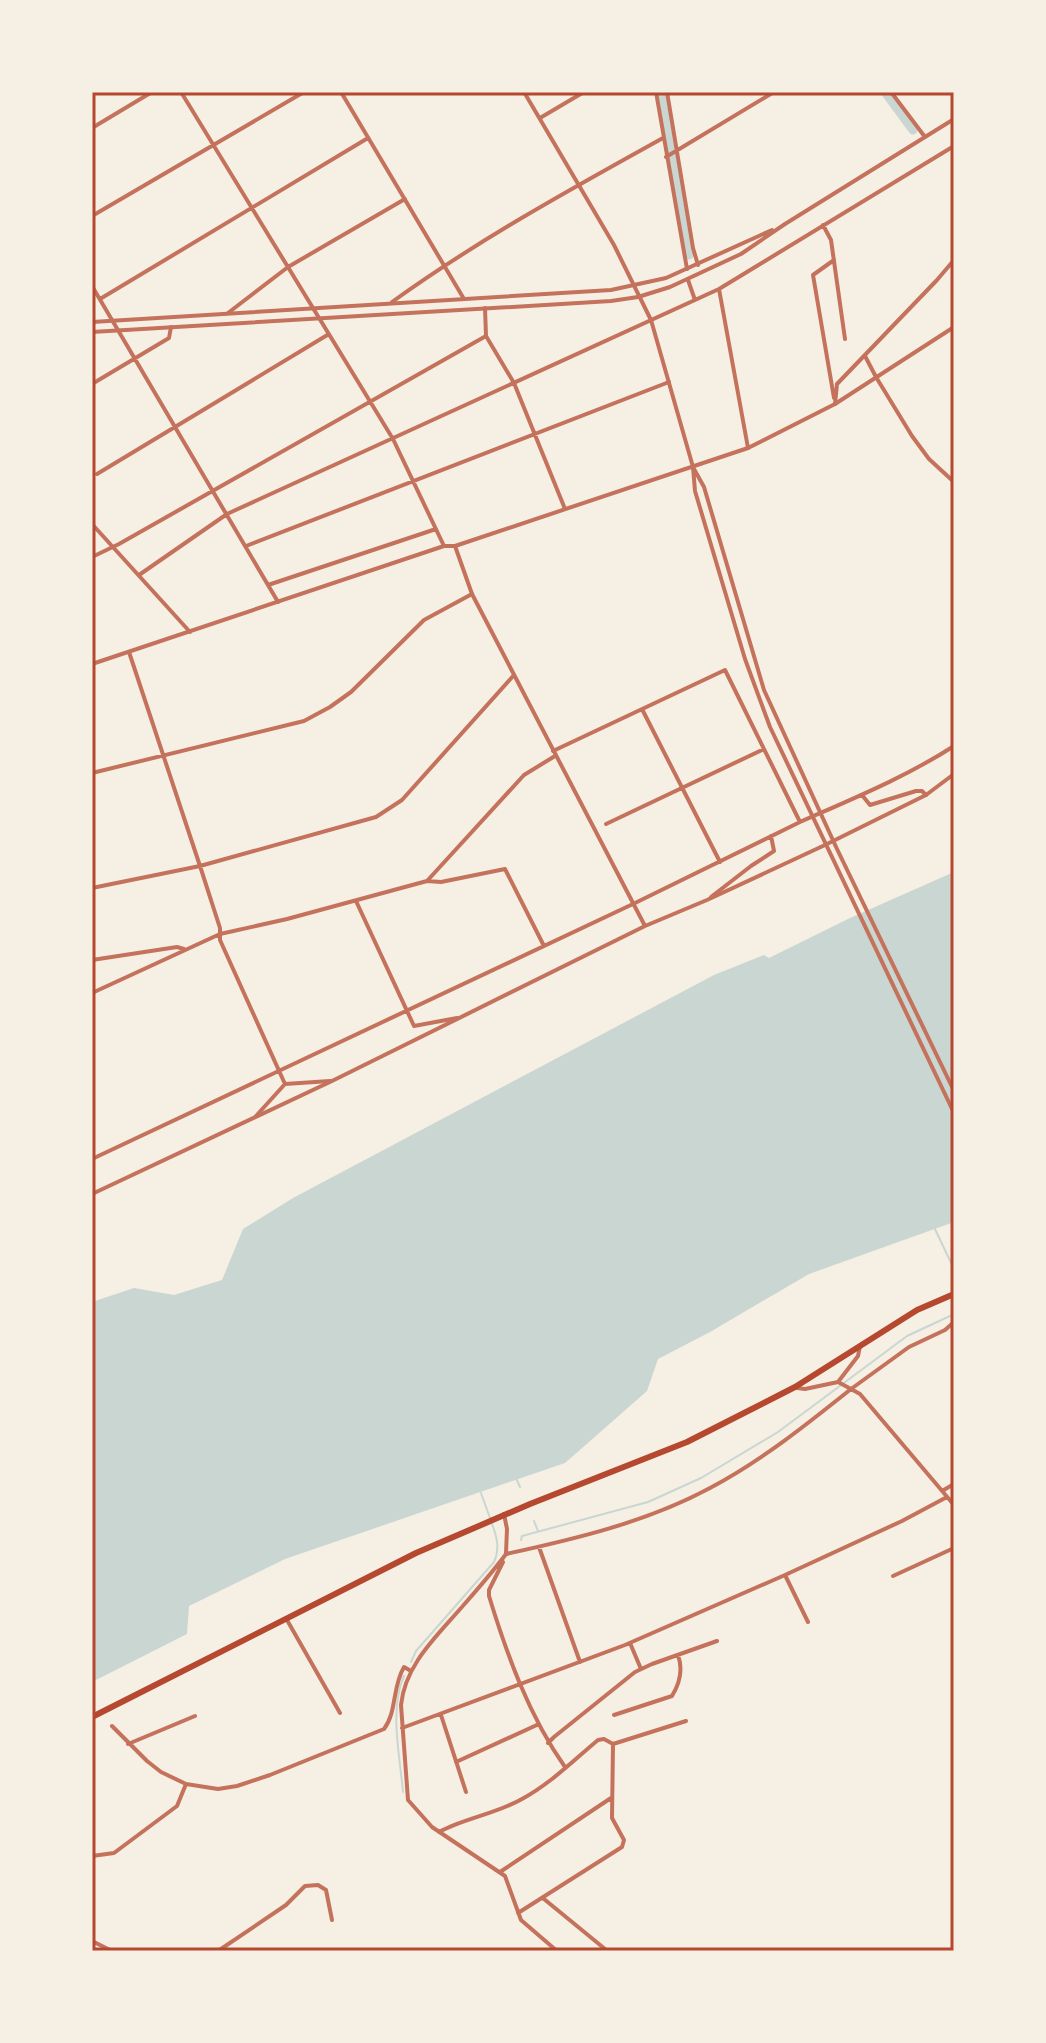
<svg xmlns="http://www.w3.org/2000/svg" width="1046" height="2043" font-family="'Roboto Condensed',sans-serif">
<rect width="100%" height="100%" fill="#f6efe4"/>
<path fill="#c9d6d2" d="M954,872v350l-145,52 -99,58 -52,27 -11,32 -82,72 -280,96 -96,47 -2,28 -95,48v-380l42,-14 40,7 48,-15 21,-51 50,-31 421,-223 50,-20 5,3 81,-40z"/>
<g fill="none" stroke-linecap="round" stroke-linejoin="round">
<path stroke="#c9d6d2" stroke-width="2" d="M934,1227l20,42
M516,1478l4,9
M481,1493l9,25
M534,1521l4,10
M521,1540l1,-4 126,-34 53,-24 77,-46 129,-96 43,-20
M411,1662l5,-11 78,-89c6,-13 3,-25 -2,-38
M403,1792c-3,-35 -14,-84 1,-116"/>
<path stroke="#c9d6d2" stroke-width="9" d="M662,92l27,163
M885,92l28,38"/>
<path stroke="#c5725c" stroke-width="4" d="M181,92l212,347 51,107
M341,92l123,207
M656,92l31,177
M667,92l26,156 5,17
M891,92l34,45
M540,118l44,-26
M92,128l60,-36
M666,157l108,-65
M92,216l212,-124
M823,225l8,15 14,99
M688,280l7,20
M92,286l186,316
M719,289l29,159
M100,299l268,-161
M392,302c86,-62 179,-113 271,-164
M485,308l1,28 28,47 51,126
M228,313l60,-46 117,-68
M865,356l11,21
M92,384l77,-46 2,-11
M834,398l-21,-123 21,-15
M835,404l2,-20 100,-104 17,-20
M97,474l232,-140
M246,546l423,-164
M92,557l27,-13 367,-208
M139,575l88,-61 492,-225 235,-143
M268,585l168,-56
M129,652l71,214 20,62v12l65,144 45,-3
M643,711l77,151
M92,773l212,-52 26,-14 21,-15 73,-72 48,-26
M862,795l8,10 46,-14h6l4,4
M800,822c52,-23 106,-45 154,-76
M606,824l158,-75
M427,881l14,1 64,-13 39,77
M92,888l108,-22 176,-49 26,-17 112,-125
M711,897l40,-31 23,-15 -3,-15
M356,901l58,125 43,-8
M92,960l85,-13 7,2
M92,993l128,-59 67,-15 140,-38 97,-106 31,-19
M256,1116l29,-32
M92,1159l541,-255 167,-82 -75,-152 -172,81
M954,1322l-9,8 -36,17 -58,42 9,5 94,111
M797,1388l8,1 33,-7
M942,1491l12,-7
M504,1514l3,15 -1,24
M539,1547l41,115
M503,1562l-14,28v6c18,59 40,120 76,171
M785,1575l117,-54 45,-24
M893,1576l61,-28
M287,1620l53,93
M630,1643l11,26
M441,1715l25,77
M614,1715l58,-19c8,-13 11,-27 6,-41
M112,1726l35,35 14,11 25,12 32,5 19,-3 33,-11 114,-46c13,-17 8,-42 20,-62l7,4
M402,1728l223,-83 160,-70 23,47
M548,1743l6,-6 81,-65 17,-8 65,-23
M128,1744l67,-28
M613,1744l73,-23
M456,1762l83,-38
M439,1832c26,-14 57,-18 83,-33 28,-15 52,-39 76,-59l6,-1 9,5 -1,74 12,22 -2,7 -104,66
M92,1856l22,-3 63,-47 9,-22
M500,1872l111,-74
M544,1899l61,50 -1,2
M92,1941l20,10
M218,1951l68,-46 19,-19 13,-1 8,5 6,30
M557,1951l-36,-31 -16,-44 -73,-49 -24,-27 -7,-95c4,-40 35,-68 60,-97 15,-17 31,-35 45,-54 69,-15 141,-32 204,-66 51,-27 96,-63 141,-99l-13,-7 20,-26 2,-10"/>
<path stroke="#c5725c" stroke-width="4" d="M524,92l90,153 37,75 42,147 2,24 50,168 25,68 184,386
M92,322l519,-32 55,-12 106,-48
M92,332l519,-31 27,-4 32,-10 71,-33 44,-30 169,-105
M876,377l36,59 17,23 25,23
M694,469l10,18 60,203 73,159 117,242
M92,524l98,108
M455,546l17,48 173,332
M92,664l352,-118h11l293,-98 87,-44 119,-77
M92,1194l240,-113 313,-155 62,-26 118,-55 101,-50 28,-21"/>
<path stroke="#b5482f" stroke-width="6" d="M92,1717l324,-164 114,-49 157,-62 108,-55 122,-77 37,-16"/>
</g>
<rect width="1046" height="2043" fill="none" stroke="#f6efe4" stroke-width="188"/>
<rect x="94" y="94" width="858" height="1855" fill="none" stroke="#b5482f" stroke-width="3"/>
</svg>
